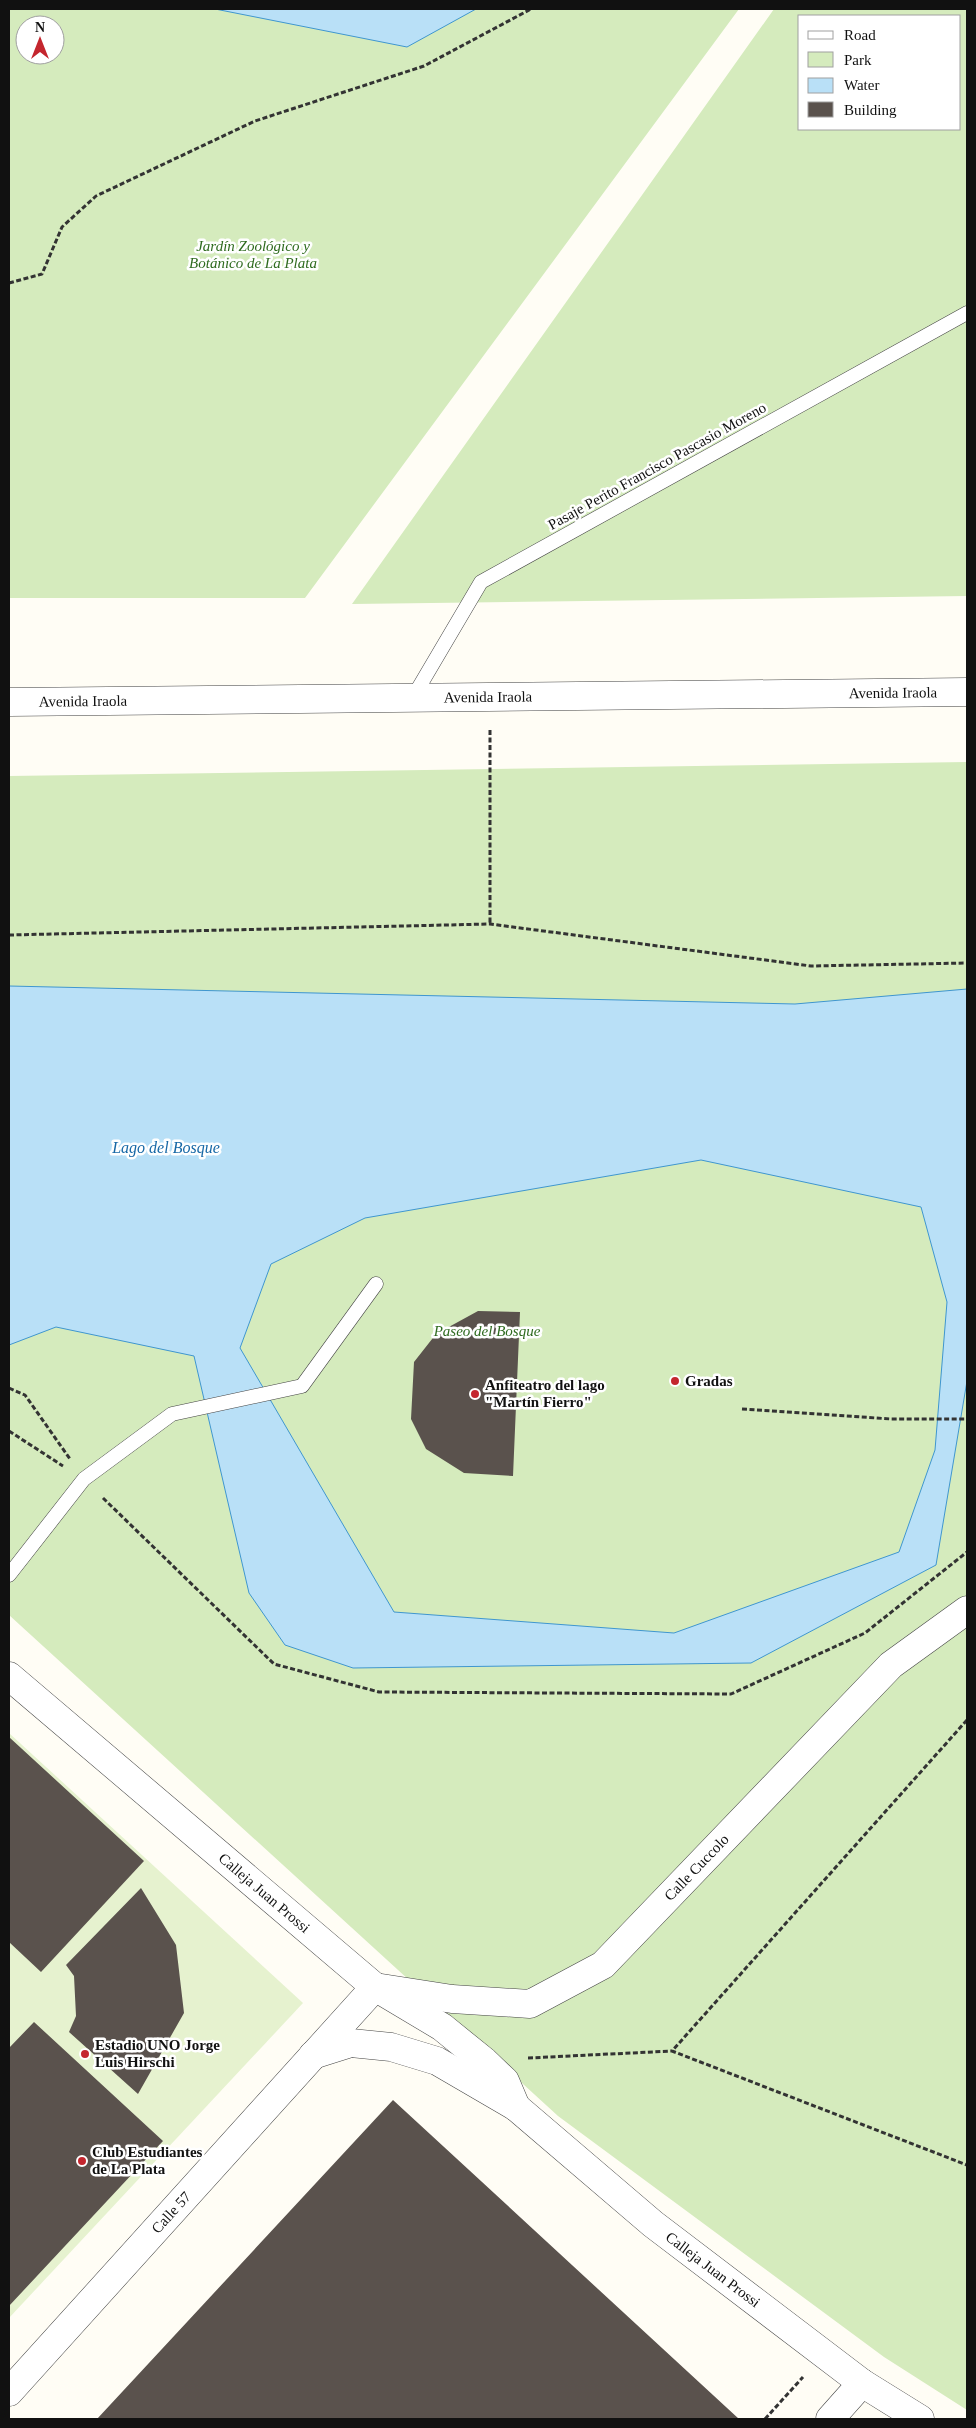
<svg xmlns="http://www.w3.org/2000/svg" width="976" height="2428" font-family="'Times New Roman',serif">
<rect width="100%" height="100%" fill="#fffdf5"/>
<path fill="#d5ebbd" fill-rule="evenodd" d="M9,9h730l-434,589h-296zM25,25h30v30h-30z
M774,9h193v587l-615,8zM800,16h160v113h-160z
M967,762v1648l-83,-53 -326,-241 -549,-501v-839z"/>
<path fill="#e6f2cf" d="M9,1733l294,270 -294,315z"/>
<path fill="#b9e0f7" stroke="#3f96cf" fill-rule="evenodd" d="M215,9h261l-69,38z
M9,986l786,18 172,-15v392l-31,184 -185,98 -398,5 -68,-23 -36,-52 -55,-237 -138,-29 -47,18zM701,1160l220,47 26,95 -12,148 -36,102 -225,81 -280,-21 -154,-264 31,-84 94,-46z"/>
<path fill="#5a524d" d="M478,1311l42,1 -7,164 -49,-3 -38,-24 -15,-30 3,-57 22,-28z
M9,1737l135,124 -103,111 -32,-30z
M141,1888l35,57 8,68 -46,81 -69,-62 7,-16 -2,-40 -8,-11z
M34,2022l129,119 -154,165v-258z
M393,2100l346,319h-642z"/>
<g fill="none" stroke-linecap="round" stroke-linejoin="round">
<g stroke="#444" stroke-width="15">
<path id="lane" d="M412,699l69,-117 486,-269
M9,1575l75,-96 88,-65 130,-28 74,-102"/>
</g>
<g stroke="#444" stroke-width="29">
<g id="street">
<path id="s1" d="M9,702l958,-10"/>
<path id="s2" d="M9,1676l366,311 67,40 42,34 21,20 11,26"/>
<path id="s3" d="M375,1987l77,12 78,5 73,-39 288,-300 76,-55"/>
<path id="s4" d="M313,2055l38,-12 40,4 46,14 79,46 137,117 209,159 58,36"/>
<path id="s5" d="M9,2392l366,-405"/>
<path d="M830,2419l32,-36"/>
</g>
</g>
<path stroke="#333" stroke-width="3" stroke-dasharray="5 2.5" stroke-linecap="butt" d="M9,283l33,-9 20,-47 34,-31 159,-75 169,-55 107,-57
M490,730v194
M9,935l481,-11 321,42 156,-3
M9,1388l16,7 45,64
M742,1409l149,10h76
M9,1431l54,35
M103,1498l171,166 105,28 352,2 134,-61 102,-81
M967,1720l-295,331 295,114
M528,2058l144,-7
M765,2419l38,-42"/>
<use href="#lane" stroke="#fff" stroke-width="14"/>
<use href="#street" stroke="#fff" stroke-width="28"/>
</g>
<g fill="#c4262e" stroke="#fff" stroke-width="2">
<circle cx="675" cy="1381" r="5"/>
<circle cx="475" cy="1394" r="5"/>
<circle cx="85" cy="2054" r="5"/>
<circle cx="82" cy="2161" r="5"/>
</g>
<g text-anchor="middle" stroke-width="5" stroke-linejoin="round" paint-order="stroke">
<g font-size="15" font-style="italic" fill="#2f6b1f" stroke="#fff">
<text x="253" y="251">Jardín Zoológico y<tspan x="253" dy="17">Botánico de La Plata</tspan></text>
<text x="487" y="1336">Paseo del Bosque</text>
</g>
<g font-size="15" fill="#111" stroke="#fff">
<text transform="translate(657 466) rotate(-29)" y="5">Pasaje Perito Francisco Pascasio Moreno</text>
<text dy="5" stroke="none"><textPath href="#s1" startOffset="884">Avenida Iraola</textPath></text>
<text dy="5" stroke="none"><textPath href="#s1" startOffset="479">Avenida Iraola</textPath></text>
<text dy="5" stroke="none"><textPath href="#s1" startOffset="74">Avenida Iraola</textPath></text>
<text dy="5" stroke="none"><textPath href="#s3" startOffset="374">Calle Cuccolo</textPath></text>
<text dy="5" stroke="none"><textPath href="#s2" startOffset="335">Calleja Juan Prossi</textPath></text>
<text dy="5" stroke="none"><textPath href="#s5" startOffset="242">Calle 57</textPath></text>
<text dy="5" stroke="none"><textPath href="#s4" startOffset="475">Calleja Juan Prossi</textPath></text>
</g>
<g font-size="15" font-weight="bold" fill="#111" stroke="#fff" text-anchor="start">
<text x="685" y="1386">Gradas</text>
<text x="485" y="1390">Anfiteatro del lago<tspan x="485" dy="17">"Martín Fierro"</tspan></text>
<text x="95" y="2050">Estadio UNO Jorge<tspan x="95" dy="17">Luis Hirschi</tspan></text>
<text x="92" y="2157">Club Estudiantes<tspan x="92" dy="17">de La Plata</tspan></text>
</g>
<g font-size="16" font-style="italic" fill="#1768a6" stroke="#fff">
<text x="166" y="1153">Lago del Bosque</text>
</g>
</g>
<rect width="976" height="2428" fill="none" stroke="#111111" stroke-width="20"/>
<rect x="798" y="15" width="162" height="115" fill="#ffffff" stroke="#a0a0a0"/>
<rect x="808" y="31" width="25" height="8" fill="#ffffff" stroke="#a0a0a0"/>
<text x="844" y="40" font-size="15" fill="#111111">Road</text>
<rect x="808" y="52" width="25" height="15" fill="#d5ebbd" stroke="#a0a0a0"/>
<text x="844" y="65" font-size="15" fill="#111111">Park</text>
<rect x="808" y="78" width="25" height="15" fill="#b9e0f7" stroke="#a0a0a0"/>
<text x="844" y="90" font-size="15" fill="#111111">Water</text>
<rect x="808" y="102" width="25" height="15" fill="#5a524d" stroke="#a0a0a0"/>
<text x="844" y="115" font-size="15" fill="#111111">Building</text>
<g transform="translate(40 40)"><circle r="24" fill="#ffffff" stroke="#a0a0a0"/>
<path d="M0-4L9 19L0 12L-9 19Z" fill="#c4262e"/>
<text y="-8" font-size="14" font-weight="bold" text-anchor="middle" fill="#111111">N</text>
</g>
</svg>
